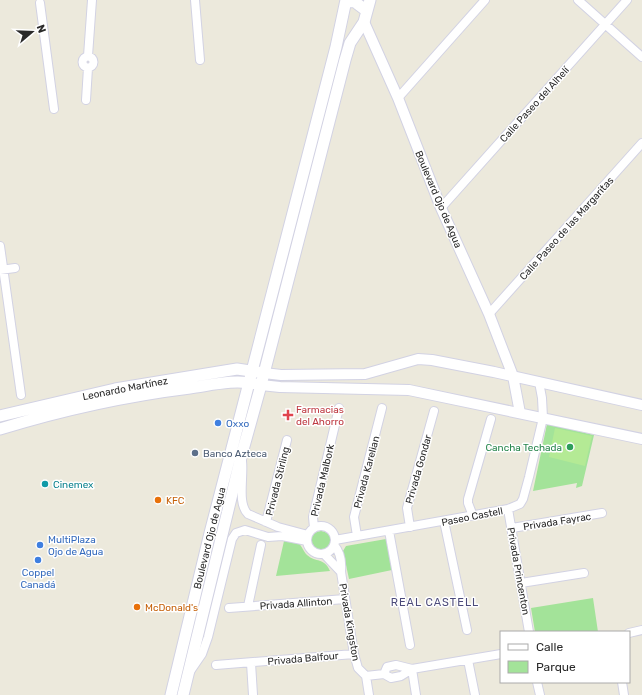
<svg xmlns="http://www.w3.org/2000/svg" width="642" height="695" font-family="Rubik,sans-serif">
<rect width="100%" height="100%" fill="#ece9dc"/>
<path fill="#a3e399" d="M547,424l47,11 -12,51 -6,2 1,-5 -44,8z
M311 541a10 10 0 1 1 20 0a10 10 0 1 1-20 0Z
M386,539l6,31 -43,9 -6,-28 3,-5z
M284,541c4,0 9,0 13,1 5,3 6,9 10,13 9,8 17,2 23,16l-54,5z
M593,598l5,34h-63l-4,-24z"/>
<path fill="#b4ea95" d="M555,428l37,8 -7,30 -36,-9z"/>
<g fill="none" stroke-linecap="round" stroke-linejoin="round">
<g stroke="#d2d2e3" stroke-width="10">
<path id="minor" d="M195,0l5,60
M578,0l64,57
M40,3l14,106
M88,56l4,-56
M82.5 62a5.5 5.5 0 1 1 11 0a5.5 5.5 0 1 1-11 0Z
M398,98l87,-98
M86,100l2,-32
M441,208l186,-208
M0,246l21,149
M0,270l15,-2
M489,314l153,-171
M242,461c2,16 -5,43 6,53l30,13 30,8
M508,509l21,123
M473,516l-5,-13v-4l23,-80
M444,521l23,109
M266,522l21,-82
M307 540a14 14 0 1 1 28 0a14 14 0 1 1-28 0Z
M410,527l-3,-19 27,-97
M314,528l-1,-11 26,-109
M512,528l90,-15
M389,531l21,114
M357,536l-3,-19 28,-109
M335,540l173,-31 12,-5 3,-5 6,-22 14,-59 -1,-20 -3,-16
M334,545c7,8 8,17 7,27l13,82 4,14 8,8 18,-2 7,4 10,-2 11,-7 89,-15
M324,554l17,18
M521,583l63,-10
M248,606l13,-61
M229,608l116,-9
M629,633l13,-3
M468,660l7,35
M251,663l2,32
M216,665l138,-11
M412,669l4,26
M191,670l11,-16 6,-17 24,-98 4,-6 9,-3 23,7 14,-1 25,5
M384,674l3,-7 9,-2 16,4
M366,676l3,19
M537,682l3,13
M622,682l2,13"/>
</g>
<g stroke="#d2d2e3" stroke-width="12">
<path id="tertiary" d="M364,22l34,76 43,110 48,106 24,62 7,37
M264,373l17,2 84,-1 53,-15 14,1 62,12 148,33
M261,385l19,2 129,3 233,49"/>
</g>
<g stroke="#d2d2e3" stroke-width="13">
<path id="secondary" d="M346,1l9,1 12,9
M0,416l115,-27 122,-20 21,3
M0,429c62,-19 125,-33 190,-41 22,-3 44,-9 66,-4
M171,695l39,-162 126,-486 10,-47
M183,695l58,-238 20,-72 84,-325 5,-17 14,-21 6,-22"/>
</g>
<use href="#minor" stroke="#fff" stroke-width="8"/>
<use href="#tertiary" stroke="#fff" stroke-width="10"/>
<use href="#secondary" stroke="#fff" stroke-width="11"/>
</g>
<path fill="#e0444e" stroke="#fff" stroke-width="1.5" d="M286 409h4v4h4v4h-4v4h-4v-4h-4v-4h4z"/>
<g fill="#3f7fe0" stroke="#fff" stroke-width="1.5">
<circle cx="218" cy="423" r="4"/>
<circle cx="40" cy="545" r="4"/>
<circle cx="38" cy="560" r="4"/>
</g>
<circle fill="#2e9e5b" stroke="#fff" stroke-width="1.5" cx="570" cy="447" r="4"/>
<circle fill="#5c6f8a" stroke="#fff" stroke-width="1.5" cx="195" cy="453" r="4"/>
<circle fill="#0f9aa8" stroke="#fff" stroke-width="1.5" cx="45" cy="484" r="4"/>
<g fill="#e8710a" stroke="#fff" stroke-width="1.5">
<circle cx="158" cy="500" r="4"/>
<circle cx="137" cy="607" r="4"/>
</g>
<g text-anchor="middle" stroke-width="3" stroke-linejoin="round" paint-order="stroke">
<g font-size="10" fill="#2a2a2a" stroke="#fff">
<text transform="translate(534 104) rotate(-48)" y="4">Calle Paseo del Alhelí</text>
<text transform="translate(439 199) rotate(67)" y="4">Boulevard Ojo de Agua</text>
<text transform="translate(566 228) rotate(-48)" y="4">Calle Paseo de las Margaritas</text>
<text transform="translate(125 388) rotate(-11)" y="4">Leonardo Martínez</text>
<text transform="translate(418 469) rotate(-74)" y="4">Privada Gondar</text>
<text transform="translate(366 472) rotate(-75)" y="4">Privada Karelian</text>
<text transform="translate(322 480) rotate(-77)" y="4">Privada Malbork</text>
<text transform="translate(277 481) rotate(-76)" y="4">Privada Stirling</text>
<text transform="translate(472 516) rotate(-11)" y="4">Paseo Castell</text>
<text transform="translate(557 521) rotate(-9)" y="4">Privada Fayrac</text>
<text transform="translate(209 538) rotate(-76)" y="4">Boulevard Ojo de Agua</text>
<text transform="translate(519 571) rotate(80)" y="4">Privada Princenton</text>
<text transform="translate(296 603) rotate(-4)" y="4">Privada Allinton</text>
<text transform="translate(350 622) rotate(80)" y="4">Privada Kingston</text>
<text transform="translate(303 658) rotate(-5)" y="4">Privada Balfour</text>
</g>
<g font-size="10" fill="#be3a42" stroke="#fff" text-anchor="start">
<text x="296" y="413">Farmacias<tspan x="296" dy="12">del Ahorro</tspan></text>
</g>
<g font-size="10" fill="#366cbe" stroke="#fff" text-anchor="start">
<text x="226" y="427">Oxxo</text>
<text x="48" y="543">MultiPlaza<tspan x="48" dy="12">Ojo de Agua</tspan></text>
<text x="38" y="576" text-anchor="middle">Coppel<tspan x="38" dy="12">Canadá</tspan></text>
</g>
<g font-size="10" fill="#27864d" stroke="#fff" text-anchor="end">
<text x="562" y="451">Cancha Techada</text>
</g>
<g font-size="10" fill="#4e5e75" stroke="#fff" text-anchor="start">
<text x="203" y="457">Banco Azteca</text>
</g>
<g font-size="10" fill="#0d838f" stroke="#fff" text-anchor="start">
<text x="53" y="488">Cinemex</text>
</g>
<g font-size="10" fill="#c56008" stroke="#fff" text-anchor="start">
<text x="166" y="504">KFC</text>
<text x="145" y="611">McDonald's</text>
</g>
<g font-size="11" letter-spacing="1" fill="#4c4b7b" stroke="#fff">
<text x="435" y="606">REAL CASTELL</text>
</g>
</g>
<rect x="500" y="631" width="130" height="52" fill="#ffffff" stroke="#aaaaaa"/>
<rect x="508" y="644" width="20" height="6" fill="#ffffff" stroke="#aaaaaa"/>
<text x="536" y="651" font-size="12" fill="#2a2a2a">Calle</text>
<rect x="508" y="661" width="20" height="12" fill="#a3e399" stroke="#aaaaaa"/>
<text x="536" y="671" font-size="12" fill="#2a2a2a">Parque</text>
<g transform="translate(32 32) rotate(71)" stroke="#ffffff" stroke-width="3" paint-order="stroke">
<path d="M0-3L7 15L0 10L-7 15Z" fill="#2a2a2a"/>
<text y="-6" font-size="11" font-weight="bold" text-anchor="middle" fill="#2a2a2a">N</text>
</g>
</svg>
